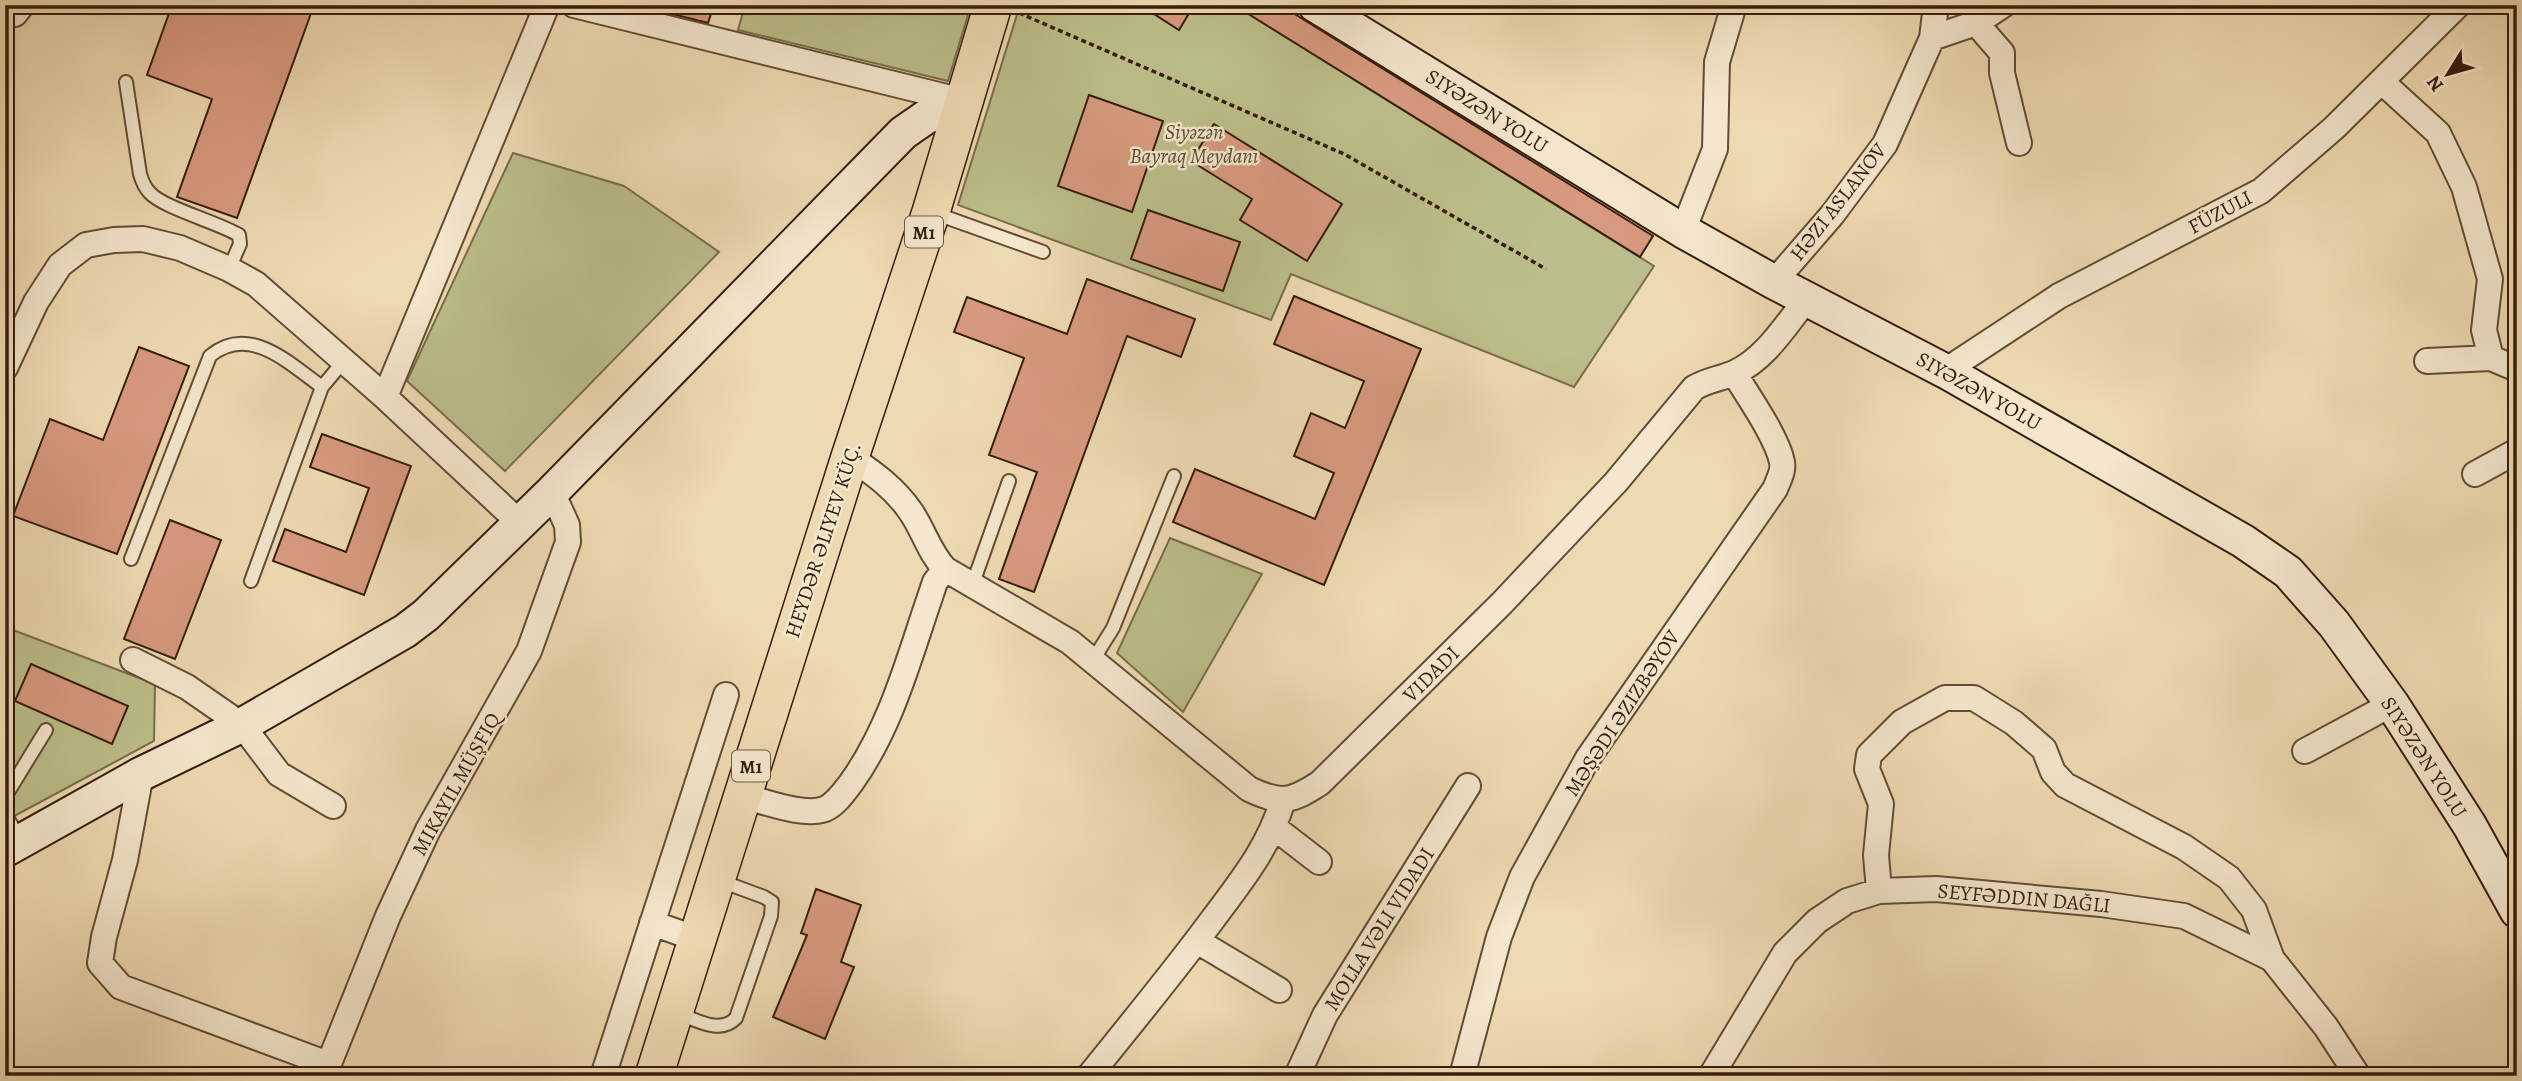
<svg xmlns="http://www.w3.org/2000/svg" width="2522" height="1081" font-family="Alegreya,serif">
<rect width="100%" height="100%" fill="#eedab2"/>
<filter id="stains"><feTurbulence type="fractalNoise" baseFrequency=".00286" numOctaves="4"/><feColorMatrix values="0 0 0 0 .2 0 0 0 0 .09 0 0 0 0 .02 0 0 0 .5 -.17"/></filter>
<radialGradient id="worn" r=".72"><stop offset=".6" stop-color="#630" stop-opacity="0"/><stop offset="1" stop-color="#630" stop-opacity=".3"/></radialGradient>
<path fill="#bbbe8a" stroke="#786e4a" stroke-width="2" d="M745,5h226l-23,76 -210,-51z
M1020,5h214l420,261 -80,121 -283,-113 -20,46 -313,-115z
M513,153l111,33 95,66 -214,219 -98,-90z
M1170,538l92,36 -79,138 -66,-59z
M5,627l150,57 -1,57 -149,80z"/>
<path fill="#d89a7f" stroke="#351d0b" stroke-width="2" d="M172,5h142l-77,213 -60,-21 35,-98 -65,-24z
M649,5h65l-6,18 -56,-14 -3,-1z
M1140,5h54l-15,25z
M1234,5h46l373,231 -13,21z
M1089,95l74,26 -31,91 -74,-26z
M1214,124l128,80 -35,57 -67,-41 12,-21 -61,-38z
M1148,210l92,32 -17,49 -92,-32z
M1087,279l108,40 -14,38 -54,-21 -93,256 -35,-13 38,-107 -48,-17 35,-97 -70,-26 13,-35 100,37z
M1294,296l127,53 -97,236 -151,-63 22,-53 120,50 19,-46 -40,-17 17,-43 34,15 19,-47 -90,-37z
M139,347l50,19 -72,188 -104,-38 37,-97 53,21z
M322,434l89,32 -47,129 -91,-34 12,-32 61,23 23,-64 -59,-21z
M170,520l51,20 -46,119 -51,-20z
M31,664l97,42 -16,38 -97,-43z
M816,889l45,16 -20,57 13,5 -29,72 -52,-22 34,-82 -6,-2z"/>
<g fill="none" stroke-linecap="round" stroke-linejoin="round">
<g stroke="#634c35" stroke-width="16">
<path id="lane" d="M126,82l14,92c2,7 4,13 10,19 14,15 67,29 89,42l1,9 -11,25
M934,213l109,39
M131,559l79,-203c39,-33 80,8 112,31
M251,581l71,-194 21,-25
M972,586l37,-105
M1093,660l20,-32 61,-152
M5,797l41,-67
M5,814l16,27
M677,1013c20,7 43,22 59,5l35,-102 1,-14 -8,-5 -46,-17"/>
</g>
<g stroke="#634c35" stroke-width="28">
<path id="street" d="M574,5l389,96
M5,16l10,-2 7,-9
M1976,23l26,30v20l17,70
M1932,38l4,-33
M2382,82l56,51 26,54 26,92 -6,51 7,28 26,11
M1683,231l32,-82 2,-87 17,-57
M1774,282l58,-67 53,-71 47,-106 44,-15 27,-18
M2427,361l64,-3
M5,368l31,-66 24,-37 26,-20 28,-5 29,-1 37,9 49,21 27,15 129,113 136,127
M1945,371l114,-75 202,-105 73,-63 124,-123
M385,397l162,-392
M850,457c23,16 45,31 61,55 13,19 18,40 34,57l125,73 179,147c32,15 42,13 71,-6l182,-180 114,-121 78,-94c13,-8 26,-9 40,-15 32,-14 52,-49 73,-74
M2475,474l42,-23
M133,660l54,27 55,38 37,49 54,32
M2305,751l87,-47
M141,774l-16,86 -21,77 -4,26 21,24 207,77
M742,796c22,5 61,21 83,13 11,-5 19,-17 26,-26 40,-56 57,-122 79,-186l5,-15 10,-13
M1275,828l44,34
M1879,891l-3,-36 5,-51 -14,-35 2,-14 33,-33 43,-24h29l40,25 30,26 9,23 12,13 119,62 45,31 25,32 18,49
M652,923l45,16
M1197,941l82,49
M324,1076l64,-160 40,-86 101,-179 39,-109 -1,-17 -15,-33
M603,1076l123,-381
M1089,1076c42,-52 84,-103 124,-157 29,-39 56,-72 70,-119
M1297,1076l28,-61 143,-229
M1462,1076l37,-139 23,-60 66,-119 187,-269c3,-8 9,-18 7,-27 -5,-25 -34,-66 -48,-89
M1711,1076l74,-123 32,-32 30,-20 32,-10 57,-2 165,15 83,12 88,43 54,68 32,49"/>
</g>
<g stroke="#351d0b" stroke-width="37">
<path id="secondary" d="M1315,5l368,226 91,51 171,89 298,170 45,31 46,52 58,80 78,122 47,85
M5,850l136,-76 101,-49 163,-94 21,-16 126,-123 351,-359 23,-16 37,-16"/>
</g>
<g stroke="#351d0b" stroke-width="40">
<path id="primary" d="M654,1076l196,-619 81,-245 62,-207"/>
</g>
<path stroke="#351d0b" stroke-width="3.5" stroke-dasharray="5 3.5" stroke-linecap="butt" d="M1019,13l325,141 202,115"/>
<use href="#lane" stroke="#f4e7cd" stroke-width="12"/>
<use href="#street" stroke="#f4e7cd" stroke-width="24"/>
<use href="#secondary" stroke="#f4e7cd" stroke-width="33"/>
<use href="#primary" stroke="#eedab2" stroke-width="37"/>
</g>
<g text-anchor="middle" stroke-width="5" stroke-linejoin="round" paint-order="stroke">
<g fill="#f4e7cd" stroke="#6e5a45" stroke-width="2">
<rect x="905" y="216.5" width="38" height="31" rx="5"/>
<rect x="732" y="750.5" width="38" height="31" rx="5"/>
</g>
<g font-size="19" font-weight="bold" fill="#351d0b">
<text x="924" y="239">M1</text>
<text x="751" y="773">M1</text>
</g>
<g font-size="21" fill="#351d0b" stroke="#f4e7cd">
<text transform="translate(1487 111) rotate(32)" y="7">SIYƏZƏN YOLU</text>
<text transform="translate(1838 202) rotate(-52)" y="7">HƏZI ASLANOV</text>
<text transform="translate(2220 212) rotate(-28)" y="7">FÜZULI</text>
<text transform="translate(1979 391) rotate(29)" y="7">SIYƏZƏN YOLU</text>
<text transform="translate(823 540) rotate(-72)" y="7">HEYDƏR ƏLIYEV KÜÇ.</text>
<text transform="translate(1431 674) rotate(-45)" y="7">VIDADI</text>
<text transform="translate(1622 713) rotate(-57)" y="7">MƏŞƏDI ƏZIZBƏYOV</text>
<text transform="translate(2424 757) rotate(57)" y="7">SIYƏZƏN YOLU</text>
<text transform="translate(456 784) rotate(-61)" y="7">MIKAYIL MÜŞFIQ</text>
<text transform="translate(2024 898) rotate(5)" y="7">SEYFƏDDIN DAĞLI</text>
<text transform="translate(1379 929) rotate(-58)" y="7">MOLLA VƏLI VIDADI</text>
</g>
<g font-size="21" font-style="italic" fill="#5d4d31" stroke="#f4e7cd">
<text x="1194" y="139">Siyəzən<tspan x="1194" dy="24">Bayraq Meydanı</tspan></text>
</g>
</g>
<rect width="2522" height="1081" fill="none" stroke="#eedab2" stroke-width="28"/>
<rect x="7" y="7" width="2508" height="1067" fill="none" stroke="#351d0b" stroke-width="3.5"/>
<rect x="14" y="14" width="2494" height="1053" fill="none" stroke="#351d0b" stroke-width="2"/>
<g transform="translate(2448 74) rotate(233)" stroke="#f4e7cd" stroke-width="5" paint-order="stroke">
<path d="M0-5L12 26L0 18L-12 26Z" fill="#351d0b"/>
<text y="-10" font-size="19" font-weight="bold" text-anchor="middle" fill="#351d0b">N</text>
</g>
<rect width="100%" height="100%" filter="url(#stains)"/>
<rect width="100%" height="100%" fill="url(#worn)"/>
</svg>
